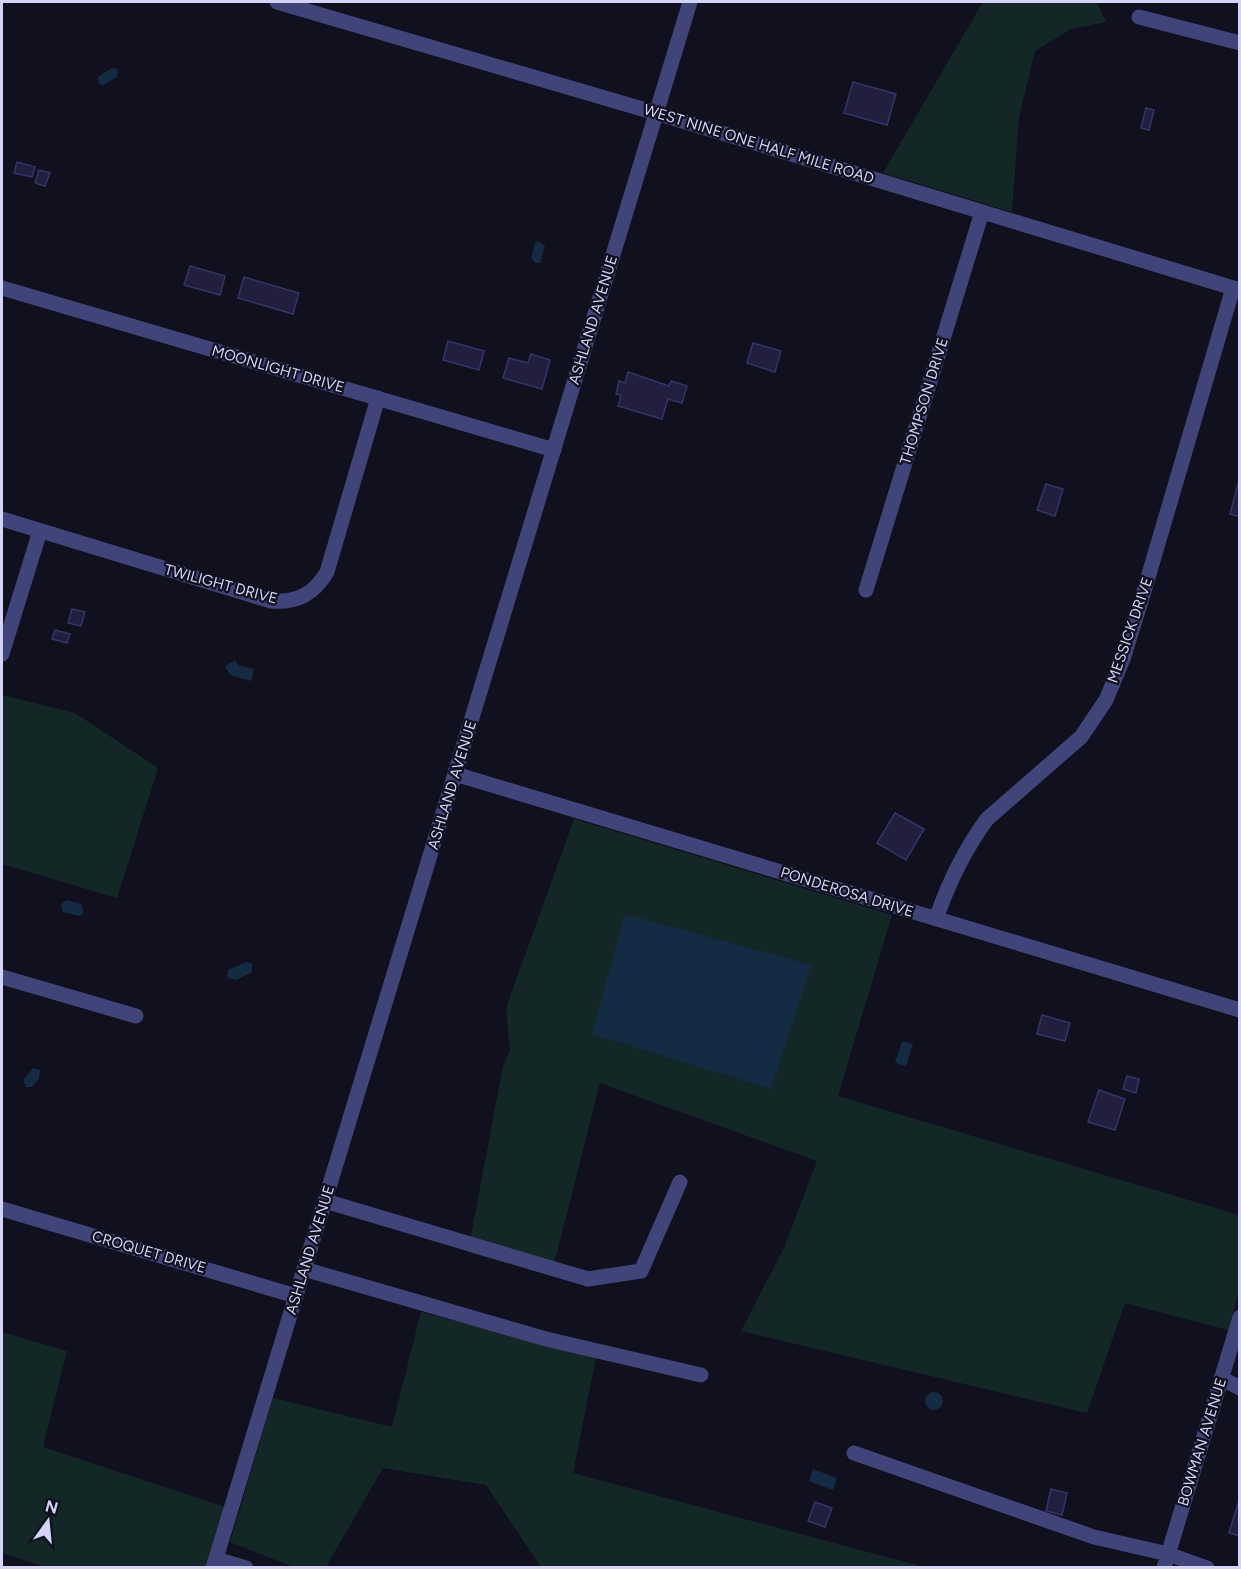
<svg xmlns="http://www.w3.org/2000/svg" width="1241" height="1569" font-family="Figtree,sans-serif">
<rect width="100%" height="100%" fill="#11101f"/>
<path fill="#132826" d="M983,2h114l9,20 -35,7 -36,22 -16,66 -7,95 -129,-39z
M2,695l73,18 83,55 -41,130 -115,-34z
M574,819l318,96 -54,181 401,119v77l-11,38 -103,-27 -38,110 -346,-82 43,-83 33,-87 -217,-78 -49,193 -83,-24 35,-186 7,-16 -4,-42z
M421,1312l175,45 -23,116 351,94h-383l-55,-82 -103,-17 -57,99h-32l-64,-25 43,-144 119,29z
M2,1332l65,19 -24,96 182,60 -19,60h-161l-43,-14z"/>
<path fill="#152b44" d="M112,68l6,1 -1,8 -14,8 -4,-1 -1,-7z
M538,241l7,5 -5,17h-5l-4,-5 4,-15z
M235,660l3,5 16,4 -3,12 -21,-6 -5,-9z
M67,900l14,4 3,9 -4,3 -17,-4 -2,-8z
M625,914l186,51 -40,124 -179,-55z
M246,962l6,2v8l-16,8 -9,-2 1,-8z
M902,1041l11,3 -7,22 -11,-3z
M33,1068l7,2 -1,9 -7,8h-6l-3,-7z
M925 1401a9 9 0 1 1 18 0a9 9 0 1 1-18 0Z
M813,1469l24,9 -4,12 -24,-9z"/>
<path fill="#211e3e" stroke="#383367" stroke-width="1.5" d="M853,82l43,12 -9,31 -43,-12z
M1146,108l8,2 -5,20 -8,-2z
M17,162l18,5 -3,10 -18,-4z
M39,170l11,3 -5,13 -10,-3z
M190,266l35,10 -5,19 -36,-10z
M244,277l55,16 -6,21 -55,-16z
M448,341l36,10 -5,19 -36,-10z
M753,343l28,8 -6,21 -28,-9z
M531,354l19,6 -8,29 -39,-11 6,-20 19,5z
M628,372l41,14 2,-5 16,5 -5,17 -14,-4 -6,20 -44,-13 3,-11 -5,-1 3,-13 6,2z
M1239,480h1v37l-10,-3z
M1046,484l17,5 -8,27 -18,-6z
M72,609l13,3 -4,14 -13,-3z
M55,630l15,4 -3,9 -15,-4z
M895,813l29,16 -18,31 -29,-17z
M1042,1015l28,8 -5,18 -28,-7z
M1127,1076l12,3 -3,14 -13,-4z
M1099,1090l26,9 -10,31 -27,-8z
M1051,1489l16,4 -5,22 -16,-4z
M1240,1497v39l-11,-3z
M815,1502l17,6 -7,19 -17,-6z"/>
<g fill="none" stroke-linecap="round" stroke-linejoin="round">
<path stroke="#404479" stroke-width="15" d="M277,2l379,111 584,177
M1139,17l101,26
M2,288l552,162
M2,519l269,82c26,2 43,-7 56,-29l51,-174
M866,590l116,-378
M2,654l38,-123
M455,774l785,236
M936,919c12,-35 29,-70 51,-100l94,-82 25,-37 17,-41 19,-61 91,-310
M2,977l134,39
M325,1201l263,78 53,-8 39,-89
M2,1209l294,87
M304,1269l242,70 155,36
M1221,1378l19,10
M854,1453l240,84 74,17 39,14
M216,1559l30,9
M213,1568l477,-1566
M1164,1568l76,-251"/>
</g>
<g text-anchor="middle" stroke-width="4.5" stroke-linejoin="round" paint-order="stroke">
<g font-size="15" fill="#d4d4f9" stroke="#11101f">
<text transform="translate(759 144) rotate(17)" y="5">WEST NINE ONE HALF MILE ROAD</text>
<text transform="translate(593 320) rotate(-73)" y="5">ASHLAND AVENUE</text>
<text transform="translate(278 369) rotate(16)" y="5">MOONLIGHT DRIVE</text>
<text transform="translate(924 401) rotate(-73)" y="5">THOMPSON DRIVE</text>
<text transform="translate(221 584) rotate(15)" y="5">TWILIGHT DRIVE</text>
<text transform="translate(1130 630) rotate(-71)" y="5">MESSICK DRIVE</text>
<text transform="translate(452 785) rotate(-73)" y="5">ASHLAND AVENUE</text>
<text transform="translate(847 892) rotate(17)" y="5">PONDEROSA DRIVE</text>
<text transform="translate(310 1250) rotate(-73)" y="5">ASHLAND AVENUE</text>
<text transform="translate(149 1252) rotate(16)" y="5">CROQUET DRIVE</text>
<text transform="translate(1202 1442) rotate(-73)" y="5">BOWMAN AVENUE</text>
</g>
</g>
<rect width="1241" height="1569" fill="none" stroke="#d4d4f9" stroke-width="6"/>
<g transform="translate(48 1521) rotate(15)" stroke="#11101f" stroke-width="4.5" paint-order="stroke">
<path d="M0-4.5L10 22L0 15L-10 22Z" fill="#d4d4f9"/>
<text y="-9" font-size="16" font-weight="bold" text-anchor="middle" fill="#d4d4f9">N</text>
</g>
</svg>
